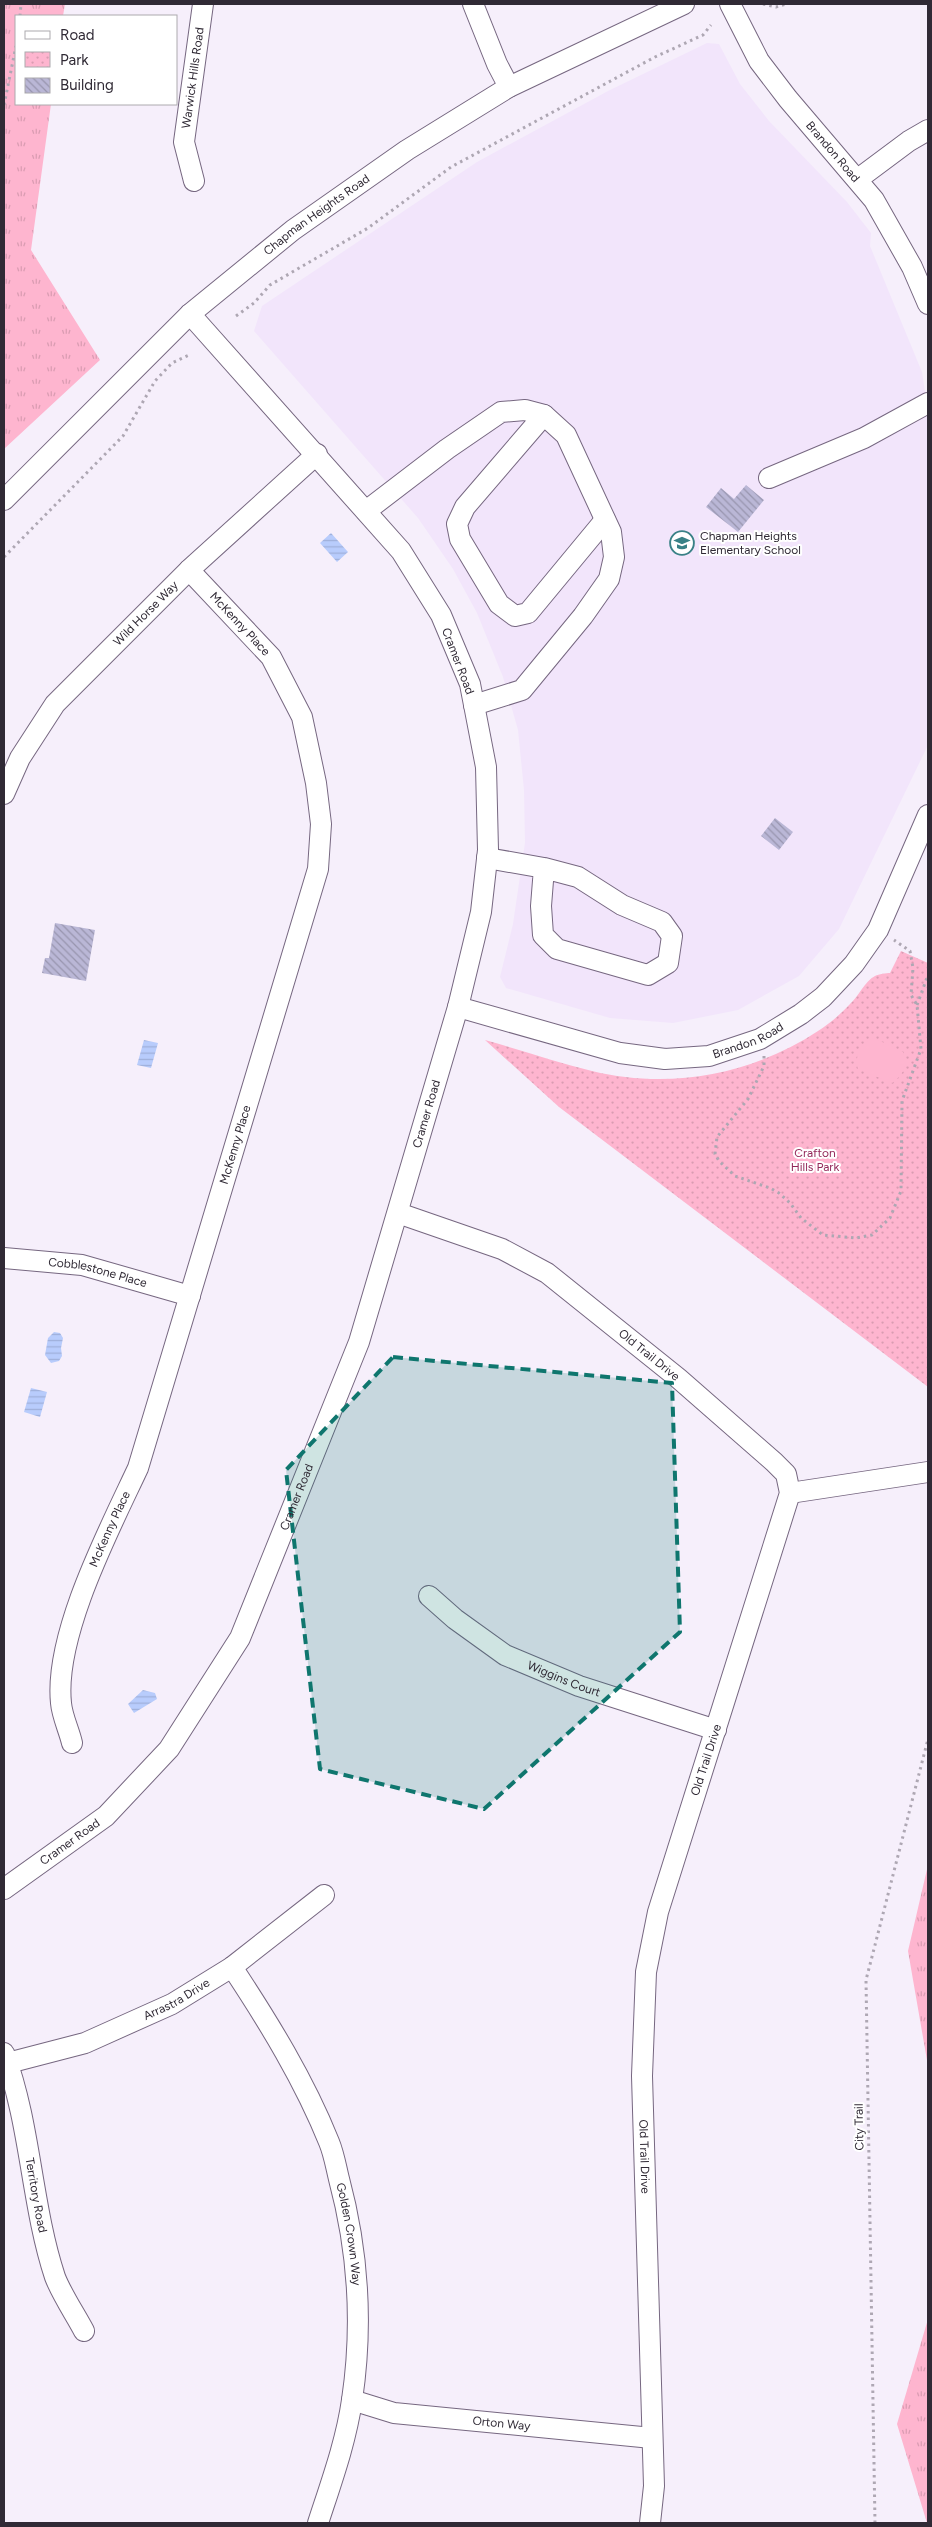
<svg xmlns="http://www.w3.org/2000/svg" width="932" height="2527" font-family="Figtree,sans-serif">
<defs>
<pattern id="grass-tufts" width="24" height="20" patternUnits="userSpaceOnUse" patternTransform="scale(1.25)"><rect width="24" height="20" fill="#feb5cf"/><path d="M3 7l-1-3M5 7V3M7 7l1-3M15 17l-1-3M17 17v-4M19 17l1-3" fill="none" stroke="#da9cb2"/></pattern>
<pattern id="park-dots" width="8" height="8" patternUnits="userSpaceOnUse" patternTransform="scale(1.25)"><rect width="8" height="8" fill="#feb5cf"/><path d="M2 2h.1M6 6h.1" fill="none" stroke="#da9cb2" stroke-width="1.8" stroke-linecap="round"/></pattern>
<pattern id="water-rules" width="6" height="5" patternUnits="userSpaceOnUse" patternTransform="scale(1.25)"><rect width="6" height="5" fill="#b8ccfc"/><path d="M0 2.5h6" fill="none" stroke="#9eafd9"/></pattern>
<pattern id="building-back-hatch" width="6" height="6" patternUnits="userSpaceOnUse" patternTransform="scale(1.25)"><rect width="6" height="6" fill="#bab7d6"/><path d="M-1 5l2 2M0 0l6 6M5-1l2 2" fill="none" stroke="#9895ae"/></pattern>
</defs>
<rect width="100%" height="100%" fill="#f6effb"/>
<path fill="#f2e5fb" d="M707,43l12,1 21,40 29,37 78,81 24,31 -1,13 52,126 6,39v334l-89,184 -40,47 -61,34 -65,13 -63,-5 -104,-30 -6,-11 13,-53 12,-81 -1,-53 -6,-60 -15,-53 -26,-64 -24,-44 -35,-51 -164,-187 8,-25 215,-144 131,-71z"/>
<path fill="url(#grass-tufts)" d="M4,4h61l-2,12h-47v88h35l-20,146 69,110 -96,89z
M928,1865v201l-20,-115z
M928,2319v204h-1l-30,-99z"/>
<path fill="url(#park-dots)" d="M901,951l27,12v424l-369,-280 -74,-67c36,10 71,22 107,31 78,19 159,4 226,-40 11,-7 23,-17 32,-27 8,-7 15,-23 25,-28 4,-2 11,-3 15,-3z"/>
<path fill="#feb5cf" d="M874,1038l29,14c6,13 0,23 -11,31l-34,-14c-4,-14 3,-26 16,-31z"/>
<path fill="url(#water-rules)" d="M331,533l17,19 -11,10 -17,-19z
M144,1040l14,3 -7,25 -14,-3z
M54,1332l6,1 3,5 -2,10 1,8 -3,5 -8,2 -6,-8 3,-17z
M31,1388l16,4 -7,25 -16,-5z
M143,1690l12,3 2,6 -23,14 -6,-9z"/>
<path fill="url(#building-back-hatch)" d="M746,485l18,15 -26,32 -32,-25 15,-19 13,11z
M775,818l18,14 -14,18 -18,-14z
M55,923l40,7 -9,51 -44,-8 3,-15h4z"/>
<g fill="none" stroke-linecap="round" stroke-linejoin="round">
<g stroke="#766780" stroke-width="22">
<g id="minor">
<path d="M473,4l24,60 12,23"/>
<path id="s1" d="M730,4l29,57 29,38 86,101 38,67 16,37"/>
<path d="M858,179l51,-38 19,-11"/>
<path id="s2" d="M194,181l-10,-39 19,-138"/>
<path d="M544,415l-79,92 -8,17 3,15 39,65 16,12 13,-3 77,-93"/>
<path d="M769,478l95,-40 64,-35"/>
<path id="s3" d="M4,500l186,-186 103,-84 114,-80 102,-63 175,-83"/>
<path d="M366,511l81,-62 54,-37 24,-2 19,5 22,20 45,97 3,25 -5,22 -26,37 -61,74 -48,15"/>
<path id="s4" d="M4,794l16,-36 35,-54 134,-134 128,-116"/>
<path d="M487,858l57,10 34,9 44,28 40,17 10,14 -4,27 -20,12 -91,-26 -14,-14 -2,-29 3,-38"/>
<path id="s5" d="M458,1007l162,46 45,6 44,-3 51,-17 41,-25 22,-17 31,-33 24,-34 50,-115"/>
<path id="s6" d="M398,1213l104,36 45,24 131,105 96,84 12,12 4,19 -132,419 -12,60 -4,104 12,410 -4,37"/>
<path id="s7" d="M4,1258l78,7 108,31"/>
<path d="M790,1493l138,-21"/>
<path id="s8" d="M429,1596l26,23 50,36 74,31 137,44"/>
<path id="s9" d="M72,1743c-3,-13 -10,-27 -11,-40 -7,-68 48,-173 77,-235l180,-599 3,-45 -5,-41 -14,-66 -31,-60 -82,-87"/>
<path id="s10" d="M4,1889l102,-73 63,-67 71,-111 119,-296 99,-335 23,-95 7,-62 -2,-83 -16,-83 -29,-69 -40,-64 -211,-237"/>
<path id="s11" d="M232,1967c37,56 72,113 97,175 5,12 7,25 10,37 19,71 24,147 13,221 -6,42 -21,83 -34,123"/>
<path id="s12" d="M4,2053c27,72 27,151 51,224 7,18 20,37 29,54"/>
<path id="s13" d="M8,2063l77,-20 87,-39 60,-37 92,-72"/>
<path id="s14" d="M352,2400l42,13 258,25"/>
</g>
</g>
<path stroke="#aea7b3" stroke-width="3" stroke-dasharray="2.5 4" stroke-linecap="butt" d="M763,4l13,3 10,-3
M20,16l1,-12
M4,105l12,-59
M236,316l18,-13 16,-18 98,-57 83,-61 204,-110 48,-22 8,-10
M4,557l119,-121 32,-55 17,-18 17,-8
M917,1005l11,-30
M764,1056v10l-16,33 -31,38 -2,17 4,7 16,15 35,12 9,5 11,10 11,15 22,17 33,3 16,-3 18,-17 11,-27 1,-90 19,-52 -4,-44 -6,-10 2,-27 -3,-17 -16,-11
M875,2523l-9,-543 62,-241"/>
<use href="#minor" stroke="#fff" stroke-width="20"/>
</g>
<path fill="#0f766e" fill-opacity="0.2" stroke="#0f766e" stroke-width="4" stroke-dasharray="10 6" stroke-linejoin="round" d="M393,1357l279,26 8,249 -196,177 -164,-40 -34,-299z"/>
<defs>
<g id="school-ring" transform="scale(1.25)"><circle r="9.5" fill="#fff" stroke="#398186" stroke-width="1.5"/><path d="M0-5L7-2L0 1L-7-2ZM-4 1L0 2.5L4 1V4Q0 6-4 4Z" fill="#398186"/></g>
</defs>
<g fill-rule="evenodd">
<use href="#school-ring" x="682" y="543"/>
</g>
<g text-anchor="middle" stroke-width="4" stroke-linejoin="round" paint-order="stroke">
<g font-size="12" fill="#302a35" stroke="#fff">
<text dy="4" stroke="none"><textPath href="#s2" startOffset="105">Warwick Hills Road</textPath></text>
<text dy="4" stroke="none"><textPath href="#s1" startOffset="181">Brandon Road</textPath></text>
<text dy="4" stroke="none"><textPath href="#s3" startOffset="424">Chapman Heights Road</textPath></text>
<text dy="4" stroke="none"><textPath href="#s4" startOffset="232">Wild Horse Way</textPath></text>
<text transform="translate(240 624) rotate(47)" y="4">McKenny Place</text>
<text transform="translate(458 661) rotate(69)" y="4">Cramer Road</text>
<text dy="4" stroke="none"><textPath href="#s5" startOffset="300">Brandon Road</textPath></text>
<text dy="4" stroke="none"><textPath href="#s10" startOffset="906">Cramer Road</textPath></text>
<text dy="4" stroke="none"><textPath href="#s9" startOffset="629">McKenny Place</textPath></text>
<text dy="4" stroke="none"><textPath href="#s7" startOffset="95">Cobblestone Place</textPath></text>
<text dy="4" stroke="none"><textPath href="#s6" startOffset="292">Old Trail Drive</textPath></text>
<text dy="4" stroke="none"><textPath href="#s10" startOffset="501">Cramer Road</textPath></text>
<text dy="4" stroke="none"><textPath href="#s9" startOffset="224">McKenny Place</textPath></text>
<text dy="4" stroke="none"><textPath href="#s8" startOffset="160">Wiggins Court</textPath></text>
<text transform="translate(706 1760) rotate(-72)" y="4">Old Trail Drive</text>
<text dy="4" stroke="none"><textPath href="#s10" startOffset="81">Cramer Road</textPath></text>
<text dy="4" stroke="none"><textPath href="#s13" startOffset="181">Arrastra Drive</textPath></text>
<text transform="translate(859 2127) rotate(-91)" y="4">City Trail</text>
<text dy="4" stroke="none"><textPath href="#s6" startOffset="1178">Old Trail Drive</textPath></text>
<text dy="4" stroke="none"><textPath href="#s12" startOffset="146">Territory Road</textPath></text>
<text dy="4" stroke="none"><textPath href="#s11" startOffset="295">Golden Crown Way</textPath></text>
<text dy="4" stroke="none"><textPath href="#s14" startOffset="152">Orton Way</textPath></text>
</g>
<g font-size="12" fill="#302a35" stroke="#fff" text-anchor="start">
<text x="700" y="540">Chapman Heights<tspan x="700" dy="14">Elementary School</tspan></text>
</g>
<g font-size="12" fill="#922859" stroke="#fff">
<text x="815" y="1157">Crafton<tspan x="815" dy="14">Hills Park</tspan></text>
</g>
</g>
<rect width="932" height="2527" fill="none" stroke="#302a35" stroke-width="10"/>
<rect x="15" y="15" width="162" height="90" fill="#ffffff" stroke="#acaaae"/>
<rect x="25" y="31" width="25" height="8" fill="#ffffff" stroke="#acaaae"/>
<text x="60" y="40" font-size="15" fill="#302a35">Road</text>
<rect x="25" y="52" width="25" height="15" fill="url(#park-dots)" stroke="#acaaae"/>
<text x="60" y="65" font-size="15" fill="#302a35">Park</text>
<rect x="25" y="78" width="25" height="15" fill="url(#building-back-hatch)" stroke="#acaaae"/>
<text x="60" y="90" font-size="15" fill="#302a35">Building</text>
</svg>
